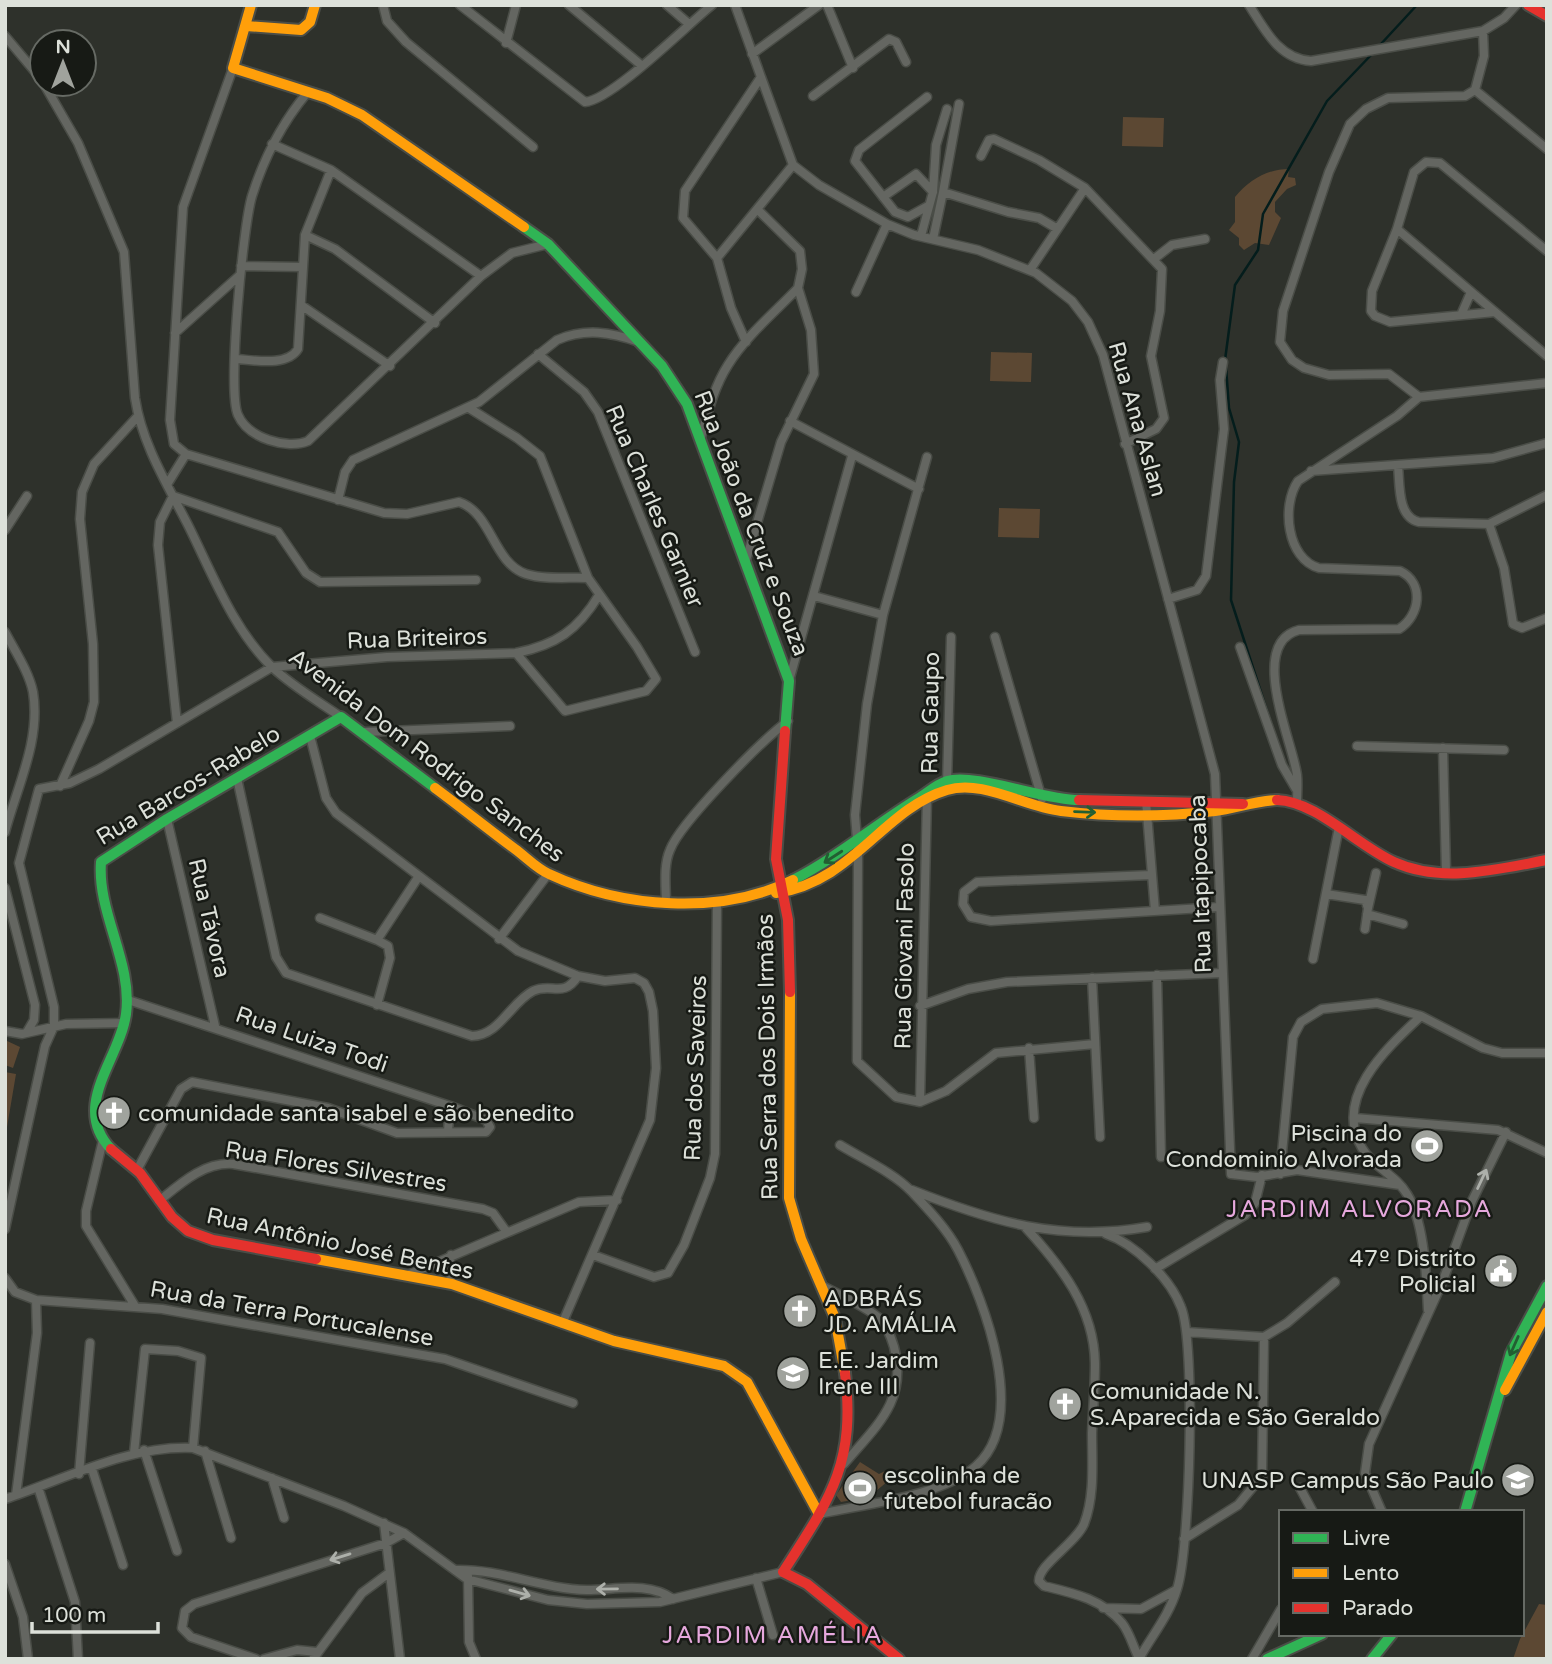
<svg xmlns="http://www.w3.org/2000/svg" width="1552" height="1664" font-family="'Varela Round',sans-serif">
<rect width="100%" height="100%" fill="#2e312b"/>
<path fill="#5c4833" d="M1123,117l41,1 -1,29 -41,-1z
M1289,169l-1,8 7,1 1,7 -9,4 -12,13v10l6,6 -12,27 -14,-2 -11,7 -5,-5v-7l-10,-8 6,-8v-25c14,-17 32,-28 54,-28z
M991,352l41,1 -1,29 -41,-1z
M999,508l41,1 -1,29 -41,-1z
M5,1040l15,7 -7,21 -8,-3z
M5,1072l11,2 -11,65z
M860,1462l19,12 6,-3 3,10 -19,16 -28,5 -5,-7z
M1539,1604l8,1v54h-34l7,-20z"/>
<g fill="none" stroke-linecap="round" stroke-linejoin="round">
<path stroke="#041d1c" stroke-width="2.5" d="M1380,45l37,-40
M1225,360l10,-75 23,-35 5,-36 64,-113 46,-48
M1226,367l3,41 10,34 -5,40 -3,118 41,126"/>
<g stroke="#4a4d47" stroke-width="11">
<path id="street" d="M383,5l4,16 19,21 127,105
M460,5l125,97c27,-2 102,-77 127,-97
M569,5l72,60
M667,5l22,19
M735,5l26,72 -76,114 -2,27 34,40 14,50 15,34
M827,5l26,63
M1249,5c16,25 30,54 62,56l172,-30 21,-13 12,-13
M5,36l37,44
M506,43l10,-38
M752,54l67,-49
M761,77l32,88 26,20 68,39 27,11 64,15 58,23 36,28 16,21 15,33 112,419 16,400 26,3 40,-7 103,15
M44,84l34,59 46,109 11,146c7,46 32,86 53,127 24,48 45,104 84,142 20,19 46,34 69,50
M1475,90l72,59
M307,93c-26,31 -43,65 -55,103 -9,30 -25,195 -14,219 10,23 49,35 70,26l173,-165 31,-23 36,-9
M813,96l76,-57 7,3 10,20
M927,97l-68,53 -4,11 40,51 13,5 20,-11
M272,144l59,26 150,106
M981,156l8,-16 5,-1 45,21 46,28 -55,82
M1085,188l77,81 -2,42 -9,45 13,62 -8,11 -31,15
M943,192l16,-88
M883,197l33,-23 17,18
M1397,229l150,127
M305,235l30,14 100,74
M921,236l12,-44 3,-47 11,-36
M933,239l10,-47 65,20 31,6 17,10
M717,258l76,-93
M1154,259l18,-14 33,-6
M241,266l61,1
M856,292l31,-68
M301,305l89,61
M1495,312l-105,10 -15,-6 -4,-5 1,-20 25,-62 17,-57 12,-10 14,1 107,88
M1461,315l10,-23
M175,333l65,-58
M538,354l46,38 14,20 97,240
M236,359c18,1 51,8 62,-10l7,-114 26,-65
M1419,397l128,-14
M469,408l48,30 23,18 48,122 49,69 19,32 -10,12 -81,20 -49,-58
M790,421l129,68
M701,437c7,-25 13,-50 27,-72 18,-29 47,-53 70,-77l4,-19 -2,-18 -42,-41
M186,454l198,59 23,1 52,-12c33,11 34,61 67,72 18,6 43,3 62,4
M927,457l-44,158 -16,89 -12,111 3,37 -1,209 39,36 24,5 26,-11 50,-38 99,-9
M1398,466c2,18 -1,51 21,56l70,2 58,-29
M1311,471l182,-13 54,-15
M168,483l18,-29 -12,-10 -4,-24 13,-213 50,-139
M338,500l7,-28 8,-12 126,-58 78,-62c28,-12 54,-8 82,2
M1489,524l15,44 9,56 9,4 25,-10
M5,530l22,-34
M746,560l35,-118 33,-68 -3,-44 -13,-42
M814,596l69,19
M1168,599l29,-9 9,-14 18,-147 -4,-49 3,-18
M5,632c10,19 24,40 28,60 8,48 -16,95 -28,140
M995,637l47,162
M1240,647l42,118 14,24
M789,681l63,-225
M177,723l-19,-178 2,-23 13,-26 105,36 28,41 14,9 156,-2
M365,732l145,-6
M310,736l16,62 10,15 182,138 60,25 27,5 30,-3 9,5 5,9 4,19 3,57 -6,52 -88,204
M1357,746l147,4
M1443,748l3,123
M237,778l39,179 10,16 186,63c27,0 39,-34 61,-45 19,-9 30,8 45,-15
M947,784l4,-147
M60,786l29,-65 5,-19 -1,-58 -13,-125 2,-27 12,-28 44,-48
M1146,801l9,110
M1297,802c0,-9 1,-18 0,-27 -4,-32 -50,-132 2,-145l100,-1c21,-13 26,-46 1,-58l-81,-3c-32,-9 -38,-62 -21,-87l99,-65 22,-19 -30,-23 -60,1 -25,-7 -12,-8 -12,-18 3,-31 46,-139 21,-48 16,-15 22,-11 77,-2 10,-6 9,-34 -1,-25
M167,819l48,207
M1151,875l-174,7 -13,10 -1,12 8,13 20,4 228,-14
M5,888l30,117 -1,15 -7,12
M1326,894l39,6 3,8 -3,21
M666,904c0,-17 -3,-38 4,-54 10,-27 92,-110 118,-129
M1368,908l8,-35
M1367,914l36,10
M320,918l57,22
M499,939l49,-65
M1313,959l26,-132
M1157,975l4,182
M1092,978l8,159
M128,1000l322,106 36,14 4,7 -4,5 -89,1 -69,-25 -136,-26 -11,7 -44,81
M377,1005l13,-47 -2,-12 -11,-6 42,-64
M920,1006l48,-17 39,-7 215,-9
M1421,1016c-33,31 -89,81 -59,132 11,19 34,27 45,46 18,29 19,82 21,116
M5,1031l17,3 44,-10 59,-1
M1029,1048l5,70
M920,1102l7,-305
M1355,1118l143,12 49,23
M448,1131l2,-25
M103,1140l-17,71v15l49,80
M1280,1174l13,-137 8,-15 21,-13 55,-6 44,13 62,32 19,5h45
M912,1190c81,32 148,52 235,37
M159,1201c22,-18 45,-39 74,-37l250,45 10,4 13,18
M1026,1228c35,38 68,80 69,135 0,24 -2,47 -3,70 0,29 3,63 -8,91 -9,20 -46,41 -45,57l5,5c29,7 58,13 78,37 8,10 11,24 17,35
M5,1229l40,-183 9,-20v-19l-35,-144 20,-74 31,-6 29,-14 173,-102 115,-10 129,-4c40,-8 62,-23 83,-58
M1106,1234c29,10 64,44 75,73 15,36 9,243 -4,282 -8,27 -25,46 -38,70
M451,1255l-2,14 3,15
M593,1255l61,22 14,-4 16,-28 26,-67 5,-24 2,-253
M1155,1269l90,-54 10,-12 7,-28
M410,1274l169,-72 38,-2
M5,1278l10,14 21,8 126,9 283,50 128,44
M823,1286c18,10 40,19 56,32 8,7 12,19 15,29 14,54 -18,79 -50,117
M1187,1332l77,5 23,-14 48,-41
M144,1450l33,101
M205,1451l26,87
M134,1453l11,-104 33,2 23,7 -8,90
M92,1469l31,96
M79,1474l11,-131
M272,1478l12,40
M38,1487l37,115 3,57
M1300,1488l13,24
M16,1495l21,-162 -1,-33
M5,1499c60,-20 124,-54 188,-51l151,58 60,27 63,46 81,21 39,4 73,-2 123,-30
M1382,1512l-17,-39 4,-29 73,-161 30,-82 34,-69
M819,1514c45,-10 122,-17 157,-48 53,-47 9,-164 -18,-216 -11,-21 -30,-41 -46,-58 -18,-19 -49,-33 -72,-47
M384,1523l16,136
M1184,1539l54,-34 24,-29 2,-139
M5,1564l18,53 5,42
M457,1570c44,-1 85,19 130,20 28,0 61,-9 86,9
M468,1576l1,66 7,17
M756,1578l17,57
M1103,1608l38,1 35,-19
M256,1659l-65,-22 -9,-9 3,-17 9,-7 192,-61 18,-10
M264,1659l33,-9 20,2
M313,1659l49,-66 27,-20
M1252,1659l29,-50"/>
</g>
<g stroke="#4a4d47" stroke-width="14">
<path id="fast" d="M524,227l24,17 114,122 25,38 102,277 -4,50
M793,880c45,-23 83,-56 126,-82 8,-5 18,-14 28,-17 28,-8 97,19 132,19
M111,1149c-41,-43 9,-90 15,-135 7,-51 -29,-101 -25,-152l66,-43 174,-102 94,71
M1465,1512l46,-159 36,-67
M1267,1659l55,-25
M1372,1659l20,-25"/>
</g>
<g stroke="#4a4d47" stroke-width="14">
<path id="slow" d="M251,5l-18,63 94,30 35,17 162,112
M246,26l55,4 9,-8 5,-17
M435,788c27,20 53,41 80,61 11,8 22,20 34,25 73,34 171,42 244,6
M776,893c77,-11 107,-84 171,-103 36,-11 77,17 114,21 50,6 103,6 154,0 21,-3 41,-10 62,-11
M790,992l-1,206 12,41 34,79 10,55
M316,1259l136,25 162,57 110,25 23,16 72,132
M1505,1390l42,-78"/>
</g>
<g stroke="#4a4d47" stroke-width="14">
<path id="jam" d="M1528,5l19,11
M785,731l-9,128 12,61 2,72
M1079,800l164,4
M1277,800c39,1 81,46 117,62 48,22 104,7 153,-2
M111,1149l29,24 32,44 16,14 25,9 103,19
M845,1373c11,91 -15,126 -62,199l24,12 92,75"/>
</g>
<use href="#street" stroke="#646661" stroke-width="8"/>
<use href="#fast" stroke="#30b455" stroke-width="10"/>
<use href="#slow" stroke="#ff9f0a" stroke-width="10"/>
<use href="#jam" stroke="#e5322d" stroke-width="10"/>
</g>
<defs><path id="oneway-shaft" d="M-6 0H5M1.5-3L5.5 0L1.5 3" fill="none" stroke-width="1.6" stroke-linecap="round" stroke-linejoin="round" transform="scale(1.75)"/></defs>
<g stroke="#225f32">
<use href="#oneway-shaft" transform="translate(1085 812) rotate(2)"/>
<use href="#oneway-shaft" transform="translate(833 857) rotate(147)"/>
<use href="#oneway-shaft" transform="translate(1514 1346) rotate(114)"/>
</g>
<g stroke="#adb0aa">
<use href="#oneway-shaft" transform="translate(1482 1179) rotate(-65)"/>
<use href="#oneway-shaft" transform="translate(340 1557) rotate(163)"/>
<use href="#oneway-shaft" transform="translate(607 1589) rotate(179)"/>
<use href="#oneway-shaft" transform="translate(520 1593) rotate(16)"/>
</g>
<defs>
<g id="church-disc" transform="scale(1.75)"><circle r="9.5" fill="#a0a39d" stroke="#171a15"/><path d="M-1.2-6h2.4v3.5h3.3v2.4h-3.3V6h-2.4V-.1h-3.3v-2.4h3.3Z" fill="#fff"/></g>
<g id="stadium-disc" transform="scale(1.75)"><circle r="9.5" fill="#a0a39d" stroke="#171a15"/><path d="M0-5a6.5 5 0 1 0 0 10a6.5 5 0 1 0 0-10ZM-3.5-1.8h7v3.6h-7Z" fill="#fff"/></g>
<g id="civic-disc" transform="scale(1.75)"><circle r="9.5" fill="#a0a39d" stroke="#171a15"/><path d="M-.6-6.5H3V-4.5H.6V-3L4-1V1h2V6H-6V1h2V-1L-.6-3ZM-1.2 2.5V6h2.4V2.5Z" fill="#fff"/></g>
<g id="school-disc" transform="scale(1.75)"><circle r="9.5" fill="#a0a39d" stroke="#171a15"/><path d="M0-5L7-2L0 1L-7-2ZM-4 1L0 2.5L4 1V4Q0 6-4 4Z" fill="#fff"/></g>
<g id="university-disc" transform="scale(1.75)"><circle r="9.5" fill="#a0a39d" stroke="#171a15"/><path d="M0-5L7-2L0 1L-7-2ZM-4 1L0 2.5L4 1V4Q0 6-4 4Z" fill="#fff"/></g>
</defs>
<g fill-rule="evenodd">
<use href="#church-disc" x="114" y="1113"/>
<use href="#stadium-disc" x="1427" y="1146"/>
<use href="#civic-disc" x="1501" y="1271"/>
<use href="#church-disc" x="800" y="1311"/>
<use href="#school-disc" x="793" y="1373"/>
<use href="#church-disc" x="1065" y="1404"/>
<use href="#university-disc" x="1518" y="1480"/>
<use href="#stadium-disc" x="860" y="1488"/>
</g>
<g text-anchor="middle" stroke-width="5" stroke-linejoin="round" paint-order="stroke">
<g font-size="23" fill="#dde1da" stroke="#171a15">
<text transform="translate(1138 419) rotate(74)" y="8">Rua Ana Aslan</text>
<text transform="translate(655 506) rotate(67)" y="8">Rua Charles Garnier</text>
<text transform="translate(752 523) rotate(69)" y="8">Rua João da Cruz e Souza</text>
<text transform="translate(417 638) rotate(-2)" y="8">Rua Briteiros</text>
<text transform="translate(930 713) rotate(-89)" y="8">Rua Gaupo</text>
<text transform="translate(427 755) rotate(37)" y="8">Avenida Dom Rodrigo Sanches</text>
<text transform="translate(188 785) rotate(-31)" y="8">Rua Barcos-Rabelo</text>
<text transform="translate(1200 884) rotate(-92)" y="8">Rua Itapipocaba</text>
<text transform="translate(210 918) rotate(77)" y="8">Rua Távora</text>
<text transform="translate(904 946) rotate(-89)" y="8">Rua Giovani Fasolo</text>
<text transform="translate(312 1039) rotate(19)" y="8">Rua Luiza Todi</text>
<text transform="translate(767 1057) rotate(-91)" y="8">Rua Serra dos Dois Irmãos</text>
<text transform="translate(695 1068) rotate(-88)" y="8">Rua dos Saveiros</text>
<text transform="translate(336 1166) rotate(9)" y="8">Rua Flores Silvestres</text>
<text transform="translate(340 1243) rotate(12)" y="8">Rua Antônio José Bentes</text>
<text transform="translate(292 1313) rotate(10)" y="8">Rua da Terra Portucalense</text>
</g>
<g font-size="23" fill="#dde1da" stroke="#171a15" text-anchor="start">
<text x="138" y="1121">comunidade santa isabel e são benedito</text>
<text x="1402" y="1141" text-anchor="end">Piscina do<tspan x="1402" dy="26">Condominio Alvorada</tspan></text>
<text x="1476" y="1266" text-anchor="end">47º Distrito<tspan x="1476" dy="26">Policial</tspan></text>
<text x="824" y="1306">ADBRÁS<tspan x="824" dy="26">JD. AMÁLIA</tspan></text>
<text x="818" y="1368">E.E. Jardim<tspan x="818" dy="26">Irene III</tspan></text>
<text x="1090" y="1399">Comunidade N.<tspan x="1090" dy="26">S.Aparecida e São Geraldo</tspan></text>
<text x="884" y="1483">escolinha de<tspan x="884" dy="26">futebol furacão</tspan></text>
<text x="1494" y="1488" text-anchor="end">UNASP Campus São Paulo</text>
</g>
<g font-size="24" letter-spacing="2" fill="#e6a8dd" stroke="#171a15">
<text x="1360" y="1217">JARDIM ALVORADA</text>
<text x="773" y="1643">JARDIM AMÉLIA</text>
</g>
</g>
<rect width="1552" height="1664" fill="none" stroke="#dde1da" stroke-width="14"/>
<rect x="1279" y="1510" width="245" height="126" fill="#171a15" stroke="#666a64" stroke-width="2"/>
<rect x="1293" y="1533" width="35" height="10" fill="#30b455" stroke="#666a64" stroke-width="2"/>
<text x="1342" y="1545" font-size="21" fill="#dde1da">Livre</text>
<rect x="1293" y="1568" width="35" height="10" fill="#ff9f0a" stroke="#666a64" stroke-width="2"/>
<text x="1342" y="1580" font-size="21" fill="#dde1da">Lento</text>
<rect x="1293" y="1603" width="35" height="10" fill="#e5322d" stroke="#666a64" stroke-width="2"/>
<text x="1342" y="1615" font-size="21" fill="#dde1da">Parado</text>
<g transform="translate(63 63)"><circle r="33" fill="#171a15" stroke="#666a64" stroke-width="2"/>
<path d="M0-5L12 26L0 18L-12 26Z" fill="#a0a39d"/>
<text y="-10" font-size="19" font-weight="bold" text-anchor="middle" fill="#dde1da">N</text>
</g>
<path d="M32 1622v10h126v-10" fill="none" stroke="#dde1da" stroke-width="3.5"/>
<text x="42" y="1622" font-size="21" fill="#dde1da" stroke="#171a15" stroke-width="5" paint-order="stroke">100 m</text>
</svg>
